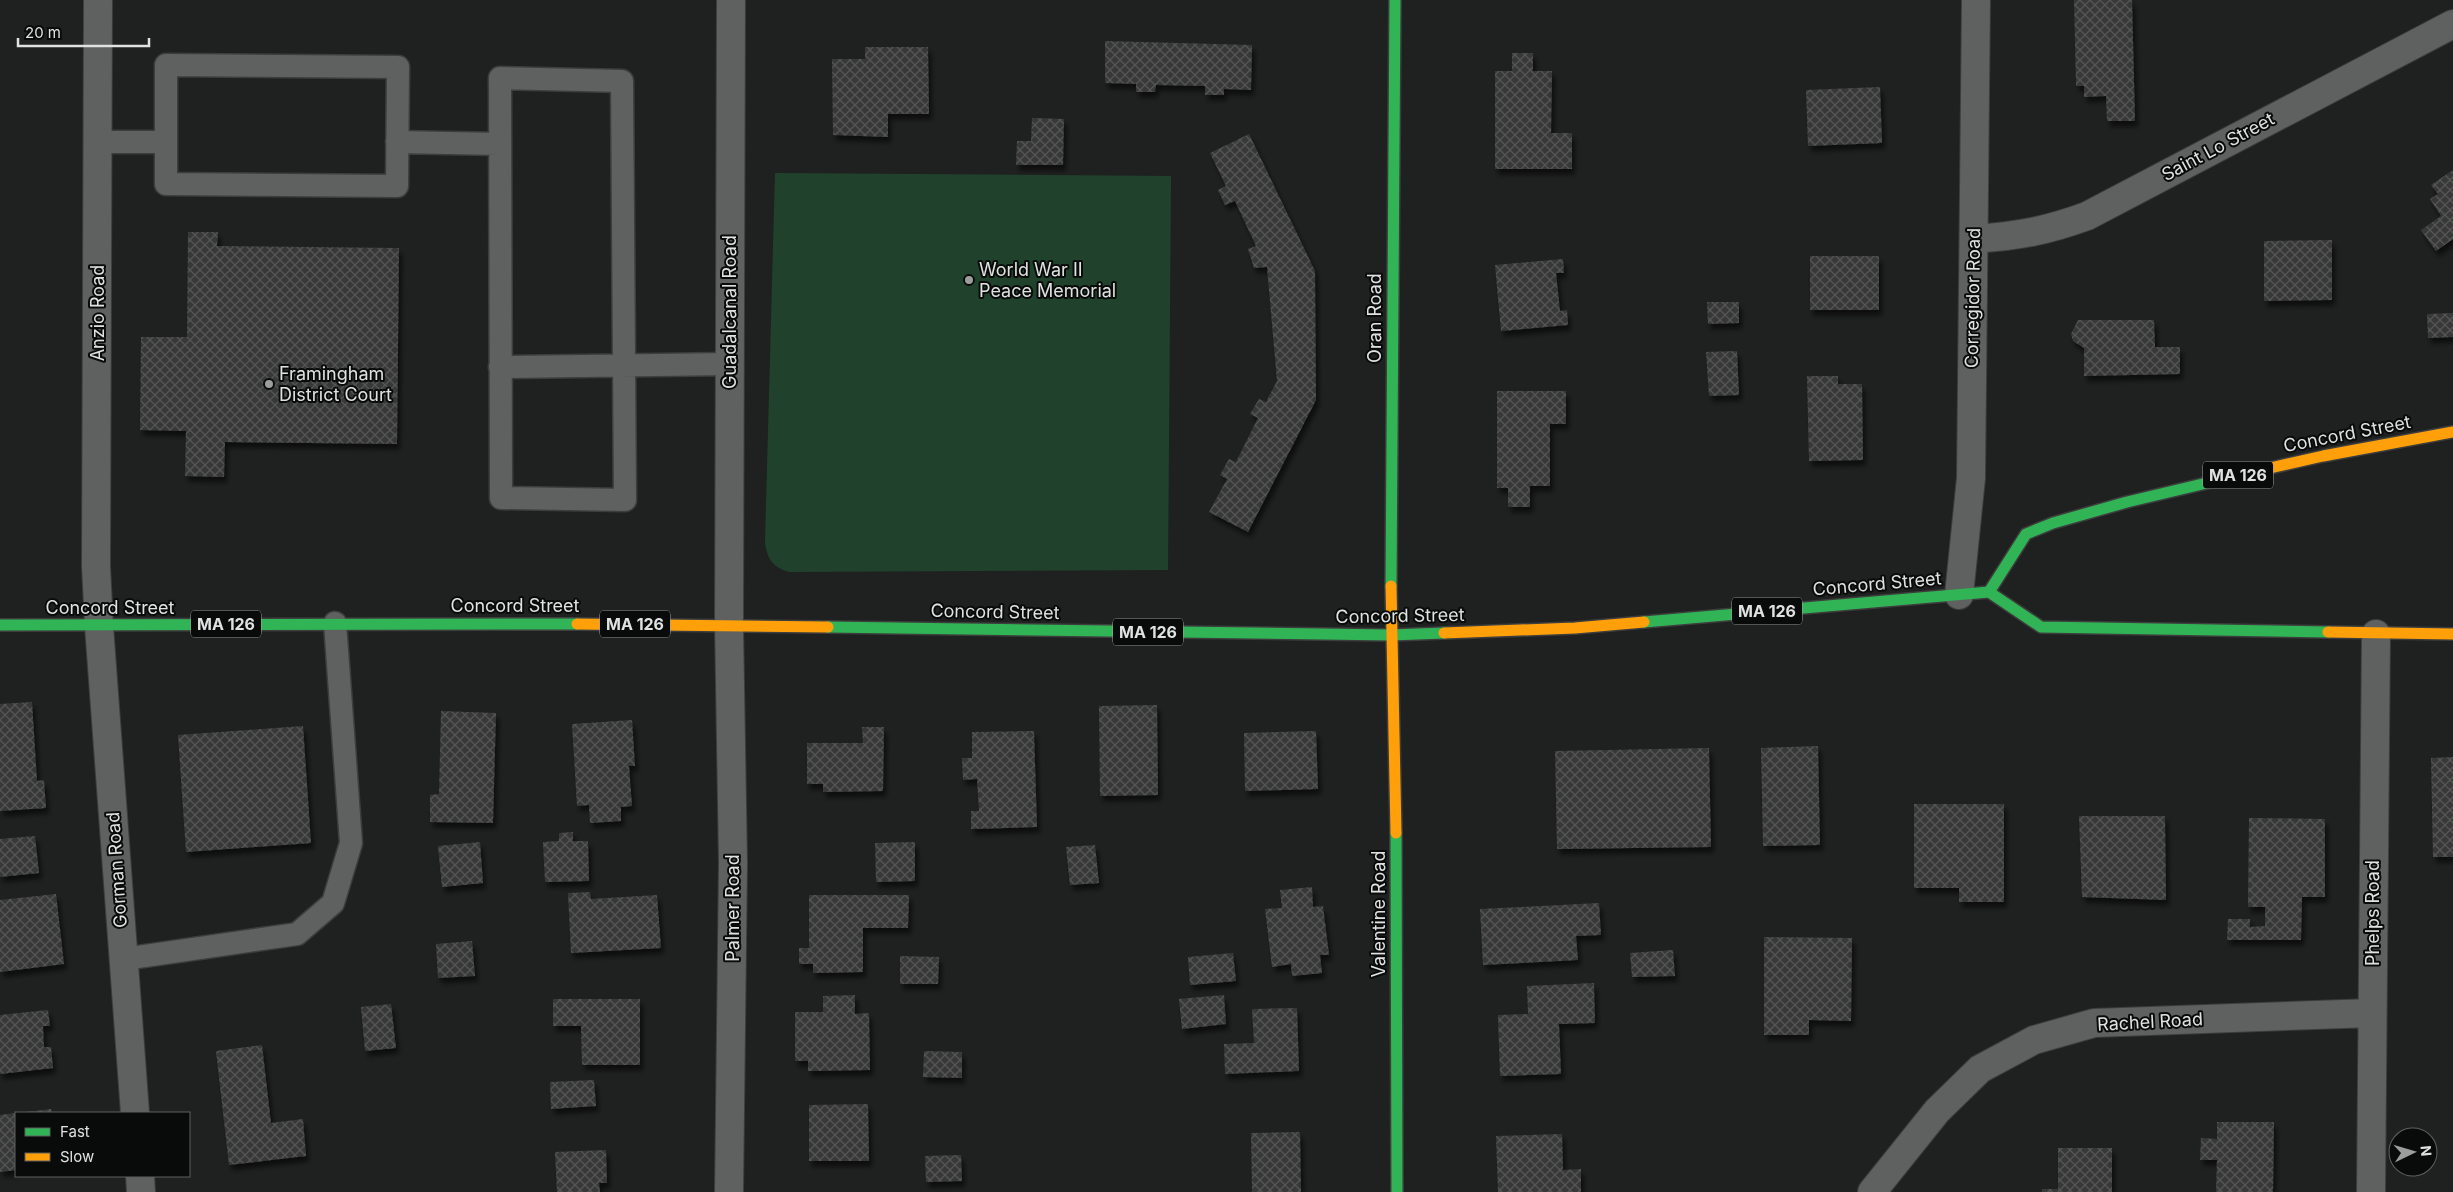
<svg xmlns="http://www.w3.org/2000/svg" width="2453" height="1192" font-family="Inter,sans-serif">
<defs>
<pattern id="building-cross-hatch" width="8" height="8" patternUnits="userSpaceOnUse" patternTransform="scale(1.25)"><rect width="8" height="8" fill="#383938"/><path d="M0 0l8 8M0 8l8-8" fill="none" stroke="#545554"/></pattern>
<filter id="shadow"><feDropShadow dx="3" dy="5.5" stdDeviation="2.5" flood-color="#0009"/></filter>
</defs>
<rect width="100%" height="100%" fill="#1f2120"/>
<path fill="#20422c" d="M775,173l396,3 -3,394 -378,2c-17,-4 -23,-13 -25,-30z"/>
<path fill="url(#building-cross-hatch)" filter="url(#shadow)" d="M2074,0h58l3,121h-28l-1,-25 -22,1v-11h-8z
M1105,41l147,4 -1,45 -27,-1v6h-19v-9l-49,-1 -1,7h-19v-8l-31,-1z
M865,47h63l1,67h-41v23l-55,-2 -1,-76h33z
M1512,53h21v18h19l-1,62h21v36h-77v-98h17z
M1880,87l2,56 -74,3 -2,-56z
M1032,118l32,1 -1,46h-47l1,-24h14z
M1249,134l66,137 1,129 -68,132 -39,-20 18,-33 -7,-4 9,-16 7,3 22,-44 -8,-4 9,-15 7,3 11,-21 -10,-114 -13,1 -6,-19 8,-3 -21,-45 -10,4 -7,-15 8,-4 -16,-33z
M2453,170v69l-17,12 -15,-21 20,-14 -11,-17 8,-5 -7,-9z
M188,232h30l-1,14 182,2 -2,196 -172,-2 -1,35 -39,-1 1,-45 -46,-1 1,-93h46z
M2332,240v60l-68,1v-60z
M1810,256h69v54h-69z
M1563,259l1,14h-8l4,38 7,-1 1,15 -67,6 -6,-66z
M1707,302h32v21l-31,1z
M2453,313v24l-25,1 -1,-24z
M2078,320h76l1,27h25v27l-96,2v-28l-11,-7 -2,-7z
M1737,351l2,44 -30,1 -3,-44z
M1807,376h31v8h24l1,76 -54,1z
M1497,391h69v33h-16v62h-20v21h-22v-19h-11z
M32,702l5,79 7,-1 2,28 -46,3v-107z
M1157,705l1,90 -58,1 -1,-90z
M441,711l55,2 -3,110 -63,-1v-27l9,-1z
M632,720l3,46h-6l3,40 -11,1v14l-31,2 -1,-18 -12,1 -5,-82z
M303,726l8,117 -125,9 -8,-117z
M862,727h22l-1,64 -60,1v-8h-16v-41h56z
M1034,731l3,96 -66,2v-18h8l-2,-32 -14,1 -1,-22h10v-26z
M1316,731l2,58 -73,2 -1,-58z
M1818,746l2,99 -57,1 -2,-98z
M1709,748l2,99 -154,2 -2,-98z
M2453,757v100h-20l-2,-99z
M1914,804h90v98h-45v-14h-45z
M2079,816h86l1,84 -84,-3z
M2249,818l76,1v78h-23l-1,43h-74l1,-21h22v8l15,-1v-19h-17z
M573,832v9h15l1,40 -44,1 -2,-40 16,-1v-8z
M35,836l4,37 -39,4v-38z
M480,842l3,41 -41,4 -4,-41z
M915,842v39l-39,1 -1,-39z
M1095,845l4,38 -29,2 -4,-38z
M1312,887l1,20 10,-1 6,49h-9l2,18 -30,3 -1,-12 -19,3 -7,-58 17,-1 -2,-18z
M590,892l1,7 66,-4 4,53 -90,5 -3,-60z
M56,894l8,70 -64,8v-72z
M809,895h100l-1,33h-45v44l-50,1v-9h-14v-16h10z
M1599,903l2,32 -25,1 2,24 -95,5 -3,-56z
M1764,937l88,1 -1,83 -42,-1v15h-45z
M472,941l3,35 -37,2 -2,-34z
M1673,950l2,26 -43,1 -2,-24z
M1233,953l3,28 -46,4 -2,-28z
M900,956l39,1 -1,27h-38z
M1594,983l1,40 -36,1 2,50 -61,2 -2,-61 30,-1 -1,-28z
M855,995v19l14,-1 1,57 -62,1v-10h-13v-49h28v-16z
M1224,995l2,29 -44,5 -3,-30z
M553,999h87v66h-58l-1,-39h-28z
M391,1004l5,44 -31,3 -4,-44z
M1297,1008l2,63 -74,3 -1,-30 30,-1 -2,-34z
M48,1010l2,16h-7l1,21h7l2,21 -53,6v-59z
M262,1045l9,78 32,-4 3,37 -77,9 -13,-114z
M924,1051l38,1v26l-39,-1z
M594,1080l2,26 -45,3 -1,-27z
M868,1104l1,57h-60v-56z
M51,1109l1,4h-26v-1z
M16,1113v57l-16,2v-57z
M2217,1122h57l-1,70h-57l1,-32h-17l1,-22 16,1z
M1300,1132l1,60h-49l-1,-59z
M1562,1134l1,36 18,-1v23h-83l-2,-56z
M2058,1148h54v44h-70v-3h16z
M606,1150l1,33h-8l1,9h-43l-2,-40z
M961,1155l1,26 -36,1 -1,-26z"/>
<g fill="none" stroke-linecap="round" stroke-linejoin="round">
<g stroke="#3c3d3c" stroke-width="25">
<path id="lane" d="M166,65l232,2 -1,119 -231,-2z
M500,78l122,3 3,419 -124,-2z
M98,142h68
M397,142l103,2
M500,367l230,-3
M124,959l173,-25 36,-31 18,-60 -16,-220"/>
</g>
<g stroke="#3c3d3c" stroke-width="30">
<path id="street" d="M98,0l-2,566 3,60 36,487
M1974,239c44,-3 72,-8 113,-23l366,-192
M1959,595l12,-117 5,-478
M140,1176l1,16
M729,1192l4,-329 -4,-238 2,-625
M1872,1192l65,-81 43,-42 54,-29 60,-17 278,-10
M2371,1192l5,-558"/>
</g>
<g stroke="#3c3d3c" stroke-width="14">
<path id="fast" d="M1391,586l4,-586
M1989,592l37,-58 27,-11 74,-21 130,-31
M1644,622l345,-30 52,35 287,5
M0,625l577,-1
M828,627l563,8 53,-2
M1396,833l1,359"/>
</g>
<g stroke="#3c3d3c" stroke-width="14">
<path id="slow" d="M2257,471l66,-15 130,-24
M1391,586l5,247
M577,624l251,3
M2328,632l125,2
M1444,633l131,-5 69,-6"/>
</g>
<use href="#lane" stroke="#5f6160" stroke-width="22"/>
<use href="#street" stroke="#5f6160" stroke-width="28"/>
<use href="#fast" stroke="#30b455" stroke-width="11"/>
<use href="#slow" stroke="#ff9f0a" stroke-width="11"/>
</g>
<g fill="#9c9e9d" stroke="#090b0a" stroke-width="2">
<circle cx="969" cy="280" r="5"/>
<circle cx="269" cy="384" r="5"/>
</g>
<g text-anchor="middle" stroke-width="4" stroke-linejoin="round" paint-order="stroke">
<g fill="#090b0a" stroke="#9fa2a0" stroke-width="1">
<rect x="2203" y="461.5" width="70" height="27" rx="4"/>
<rect x="1732" y="597.5" width="70" height="27" rx="4"/>
<rect x="191" y="610.5" width="70" height="27" rx="4"/>
<rect x="600" y="610.5" width="70" height="27" rx="4"/>
<rect x="1113" y="618.5" width="70" height="27" rx="4"/>
</g>
<g font-size="16" font-weight="bold" fill="#dfe2e0">
<text x="2238" y="481">MA 126</text>
<text x="1767" y="617">MA 126</text>
<text x="226" y="630">MA 126</text>
<text x="635" y="630">MA 126</text>
<text x="1148" y="638">MA 126</text>
</g>
<g font-size="18" fill="#dfe2e0" stroke="#090b0a">
<text transform="translate(2218 147) rotate(-28)" y="6">Saint Lo Street</text>
<text transform="translate(1973 298) rotate(-89)" y="6">Corregidor Road</text>
<text transform="translate(730 312) rotate(-90)" y="6">Guadalcanal Road</text>
<text transform="translate(98 313) rotate(-90)" y="6">Anzio Road</text>
<text transform="translate(1375 318) rotate(-90)" y="6">Oran Road</text>
<text transform="translate(2347 434) rotate(-11)" y="6">Concord Street</text>
<text transform="translate(1877 584) rotate(-5)" y="6">Concord Street</text>
<text x="515" y="612">Concord Street</text>
<text x="110" y="614">Concord Street</text>
<text transform="translate(995 612) rotate(1)" y="6">Concord Street</text>
<text transform="translate(1400 616) rotate(-1)" y="6">Concord Street</text>
<text transform="translate(117 870) rotate(-94)" y="6">Gorman Road</text>
<text transform="translate(733 908) rotate(-90)" y="6">Palmer Road</text>
<text transform="translate(2373 913) rotate(-90)" y="6">Phelps Road</text>
<text transform="translate(1379 914) rotate(-90)" y="6">Valentine Road</text>
<text transform="translate(2150 1022) rotate(-3)" y="6">Rachel Road</text>
</g>
<g font-size="18" fill="#dfe2e0" stroke="#090b0a" text-anchor="start">
<text x="979" y="276">World War II<tspan x="979" dy="21">Peace Memorial</tspan></text>
<text x="279" y="380">Framingham<tspan x="279" dy="21">District Court</tspan></text>
</g>
</g>
<rect x="15" y="1112" width="175" height="65" fill="#090b0a" stroke="#5f6160"/>
<rect x="25" y="1128" width="25" height="8" fill="#30b455" stroke="#5f6160"/>
<text x="60" y="1137" font-size="15" fill="#dfe2e0">Fast</text>
<rect x="25" y="1153" width="25" height="8" fill="#ff9f0a" stroke="#5f6160"/>
<text x="60" y="1162" font-size="15" fill="#dfe2e0">Slow</text>
<g transform="translate(2413 1152) rotate(85)"><circle r="24" fill="#090b0a" stroke="#5f6160"/>
<path d="M0-4L9 19L0 12L-9 19Z" fill="#9c9e9d"/>
<text y="-8" font-size="14" font-weight="bold" text-anchor="middle" fill="#dfe2e0">N</text>
</g>
<path d="M18 38v8h131v-8" fill="none" stroke="#dfe2e0" stroke-width="2.5"/>
<text x="25" y="38" font-size="15" fill="#dfe2e0" stroke="#090b0a" stroke-width="4" paint-order="stroke">20 m</text>
</svg>
